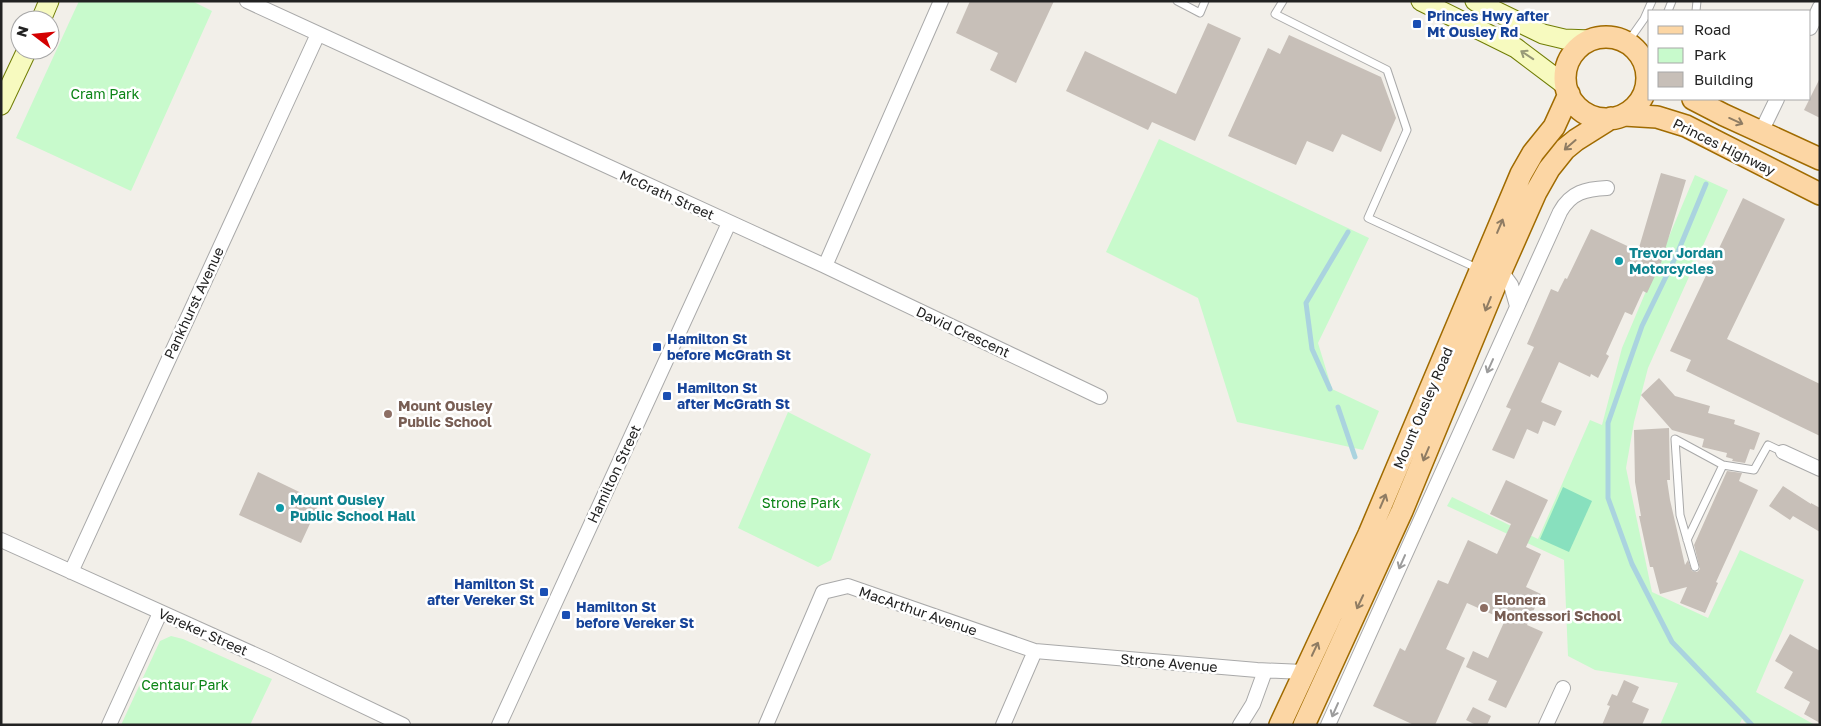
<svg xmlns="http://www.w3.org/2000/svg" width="1821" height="726" font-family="'Golos Text',sans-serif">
<rect width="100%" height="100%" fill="#f2efe9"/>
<path fill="#c8facc" d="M79,1h113l20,10 -81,180 -115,-53z
M1159,139l210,99 -51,105 14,46 47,22 -16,39 -126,-28 -39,-124 -92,-46z
M1695,175l33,15 -80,178 -14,54 -8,46 26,124 56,26 32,-68 64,30 -48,112 59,33h-68l-5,-6 -3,6h-79l18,-42 -83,-13 -27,-14 -4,-96 -117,-54 5,-9 86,42 52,-119 12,5 20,-77z
M788,412l83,42 -40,106 -13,7 -80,-39z
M171,636l12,3 89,40 -22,46h-129l39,-84z"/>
<path fill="#88e0be" d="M1563,487l29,14 -23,51 -29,-13z"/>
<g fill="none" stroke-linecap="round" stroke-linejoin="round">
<path stroke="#aad3df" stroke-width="5" d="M1706,184l-29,70 -35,72 -34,97v75l24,66 40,78 80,83
M1330,389l-18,-40 -6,-46 42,-71
M1338,407l17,50"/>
</g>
<path fill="#c7bfb8" d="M970,1h84l-38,82 -26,-13 8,-17 -42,-20z
M1208,23l33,15 -46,103 -43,-19 -4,8 -82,-39 19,-40 91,43z
M1289,35l92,42 15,41 -15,34 -39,-18 -9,18 -26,-11 -11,24 -68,-29 40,-88 12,6z
M1820,78v40l-16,-8z
M1661,173l25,7 -25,83 -14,30 -4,-2 -11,24 -7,-3 -19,42 3,2 -11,22 -7,-4 -1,3 -31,-15 -18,40 21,9 -7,15 -12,-5 -5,13 -11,-5 -13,30 -22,-9 19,-41 -5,-2 28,-60 -7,-3 24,-55 7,3 7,-14 2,1 24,-50 47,22z
M1743,198l42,21 -58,120 93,45v52l-134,-65 5,-11 -21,-9z
M1659,378l16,18 35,10 -2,7 27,7 -1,4 26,9 -6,17 -4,-1 -5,14 -13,-2 1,-2 -7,-2 1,-4 -25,-6 2,-8 -32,-9 -31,-35z
M1669,428l1,52h-3l3,20 15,65 3,-5 4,11 5,1 3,-3 -6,-24 33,-74 15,2 -3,8 19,9 -42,92 2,1 -13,30 -25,-10 7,-16 -27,7 -7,-27h-3l-11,-51h2l-6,-34 -1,-52z
M258,472l62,30 -19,41 -62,-28z
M1506,480l42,20 -22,47 15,7 -15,33 15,7 -14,31 16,7 -37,76 -18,-8 9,-19 -31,-14 7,-16 15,7 17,-38 -38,-17 -21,46 19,9 -30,67h-21l-41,-19 27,-58 5,3 33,-71 10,4 20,-44 29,14 14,-30 -21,-10z
M1783,486l28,18v-1l9,5v24l-27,-16 -3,4 -21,-14z
M1790,634l30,17v72l-16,-9 6,-12 -26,-14 9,-16 -18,-11z
M1624,680l15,7 -7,15 17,7 -7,16h-40l8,-19 -3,-1 5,-11 5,2z
M1473,707l18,9 -4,9h-11l-10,-5z"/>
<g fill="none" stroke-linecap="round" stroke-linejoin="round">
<g stroke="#a9a9a9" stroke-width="9">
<path id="service" d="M1177,1l23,12 5,-12
M1283,1l-8,13 112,56 20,60 -39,88 111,51
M1668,11l4,-10
M1696,11l1,-10
M1627,43l17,-24 8,-18
M1644,62l6,-10
M1687,540l36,-75
M1695,567l-15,-52 -5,-76 48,26 31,5 14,-25 15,7"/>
</g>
<g stroke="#a9a9a9" stroke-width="16">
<path id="minor" d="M247,1l578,265 116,-265
M1810,28l10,-21
M1761,132l16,-33
M825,266l275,131
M1501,271l10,14 6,21
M1783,452l37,17
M1,540l268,121 134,64
M71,572l247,-538
M109,725l51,-112
M499,725l230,-502
M766,725l57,-133 25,-6 187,65 222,19 47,2
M1003,725l32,-74
M1240,725l13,-21 12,-33
M1328,725l232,-513c11,-20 26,-23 47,-24
M1546,725l17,-37"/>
</g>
<g stroke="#707d05" stroke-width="21">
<path id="secondary" d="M1421,1l95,47 49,37
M1475,1l68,33 21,5 28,1
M41,20l8,-19
M1,105l26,-55"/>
</g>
<g stroke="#a06b00" stroke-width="24">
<path id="primary" d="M1565 78a41 41 0 1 1 82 0a41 41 0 1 1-82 0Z
M1693,99l31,16 96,44
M1624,115l33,2 29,9 134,68
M1280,725l89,-191 152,-360 12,-21 21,-26 15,-33
M1304,725l98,-214 99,-240 35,-79 13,-23 16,-20 11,-9 35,-22"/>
</g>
<use href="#service" stroke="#fff" stroke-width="7"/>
<use href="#minor" stroke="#fff" stroke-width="14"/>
<use href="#secondary" stroke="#f7fabf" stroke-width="19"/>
<use href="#primary" stroke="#fcd6a4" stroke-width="21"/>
</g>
<defs><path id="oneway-shaft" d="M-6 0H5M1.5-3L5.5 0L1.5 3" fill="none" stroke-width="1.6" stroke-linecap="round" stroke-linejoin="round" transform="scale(1.25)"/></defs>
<use stroke="#979978" href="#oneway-shaft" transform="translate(1527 55) rotate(-146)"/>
<g stroke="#8f7c63">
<use href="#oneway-shaft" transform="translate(1736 121) rotate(24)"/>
<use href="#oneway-shaft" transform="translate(1570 145) rotate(139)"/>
<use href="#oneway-shaft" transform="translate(1500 226) rotate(-67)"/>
<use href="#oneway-shaft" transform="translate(1488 304) rotate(112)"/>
<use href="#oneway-shaft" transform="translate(1426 454) rotate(113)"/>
<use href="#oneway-shaft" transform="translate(1383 501) rotate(-67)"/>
<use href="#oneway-shaft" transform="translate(1360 602) rotate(115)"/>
<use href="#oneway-shaft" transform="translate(1315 649) rotate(-65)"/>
</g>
<g stroke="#9c9c9c">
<use href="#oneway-shaft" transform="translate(1490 366) rotate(114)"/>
<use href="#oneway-shaft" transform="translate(1402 562) rotate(114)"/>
<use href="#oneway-shaft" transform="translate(1335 710) rotate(114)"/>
</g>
<g fill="#1a4fb4" stroke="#fff" stroke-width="2">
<rect x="1412" y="19" width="10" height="10" rx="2.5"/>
<rect x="652" y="342" width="10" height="10" rx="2.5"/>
<rect x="662" y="391" width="10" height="10" rx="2.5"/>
<rect x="539" y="587" width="10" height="10" rx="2.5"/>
<rect x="561" y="610" width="10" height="10" rx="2.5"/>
</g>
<g fill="#0f9aa8" stroke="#fff" stroke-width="2">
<circle cx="1619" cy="261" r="5"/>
<circle cx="280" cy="508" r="5"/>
</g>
<g fill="#8d6e63" stroke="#fff" stroke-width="2">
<circle cx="388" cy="414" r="5"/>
<circle cx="1484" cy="608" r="5"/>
</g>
<g text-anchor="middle" stroke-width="5" stroke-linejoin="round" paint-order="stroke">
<g font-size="14" font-weight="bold" fill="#164399" stroke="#fff" text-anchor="start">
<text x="1427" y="21">Princes Hwy after<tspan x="1427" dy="16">Mt Ousley Rd</tspan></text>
<text x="667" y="344">Hamilton St<tspan x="667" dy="16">before McGrath St</tspan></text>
<text x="677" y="393">Hamilton St<tspan x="677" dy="16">after McGrath St</tspan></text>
<text x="534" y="589" text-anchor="end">Hamilton St<tspan x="534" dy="16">after Vereker St</tspan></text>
<text x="576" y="612">Hamilton St<tspan x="576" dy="16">before Vereker St</tspan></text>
</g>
<g font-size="14" fill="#0c8416" stroke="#fff">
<text x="105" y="99">Cram Park</text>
<text x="801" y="508">Strone Park</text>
<text x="185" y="690">Centaur Park</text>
</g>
<g font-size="14" fill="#222" stroke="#fff">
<text transform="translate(1724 147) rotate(26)" y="5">Princes Highway</text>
<text transform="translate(667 195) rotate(24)" y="5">McGrath Street</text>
<text transform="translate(194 303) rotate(-65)" y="5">Pankhurst Avenue</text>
<text transform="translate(963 332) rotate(25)" y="5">David Crescent</text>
<text transform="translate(1423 408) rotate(-67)" y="5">Mount Ousley Road</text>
<text transform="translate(614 474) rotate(-65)" y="5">Hamilton Street</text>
<text transform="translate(918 611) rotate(19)" y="5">MacArthur Avenue</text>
<text transform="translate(203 632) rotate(24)" y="5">Vereker Street</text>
<text transform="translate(1169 663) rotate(5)" y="5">Strone Avenue</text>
</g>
<g font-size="14" font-weight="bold" fill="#0d838f" stroke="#fff" text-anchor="start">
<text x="1629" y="258">Trevor Jordan<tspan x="1629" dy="16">Motorcycles</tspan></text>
<text x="290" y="505">Mount Ousley<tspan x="290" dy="16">Public School Hall</tspan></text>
</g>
<g font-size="14" font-weight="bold" fill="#785e54" stroke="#fff" text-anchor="start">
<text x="398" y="411">Mount Ousley<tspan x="398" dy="16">Public School</tspan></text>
<text x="1494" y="605">Elonera<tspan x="1494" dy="16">Montessori School</tspan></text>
</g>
</g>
<rect width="1821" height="726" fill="none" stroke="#222222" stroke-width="5"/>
<rect x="1648" y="10" width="162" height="90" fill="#ffffff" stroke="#a7a7a7"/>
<rect x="1658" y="26" width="25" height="8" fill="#fcd6a4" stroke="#a7a7a7"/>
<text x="1694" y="35" font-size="15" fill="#222222">Road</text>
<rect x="1658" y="48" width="25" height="15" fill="#c8facc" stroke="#a7a7a7"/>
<text x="1694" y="60" font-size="15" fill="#222222">Park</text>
<rect x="1658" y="72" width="25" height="15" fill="#c7bfb8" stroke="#a7a7a7"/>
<text x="1694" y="85" font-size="15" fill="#222222">Building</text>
<g transform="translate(35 35) rotate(286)"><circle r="24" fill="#ffffff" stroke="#a7a7a7"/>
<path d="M0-4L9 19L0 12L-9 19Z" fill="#d40000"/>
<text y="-8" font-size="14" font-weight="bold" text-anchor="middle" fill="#222222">N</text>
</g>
</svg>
